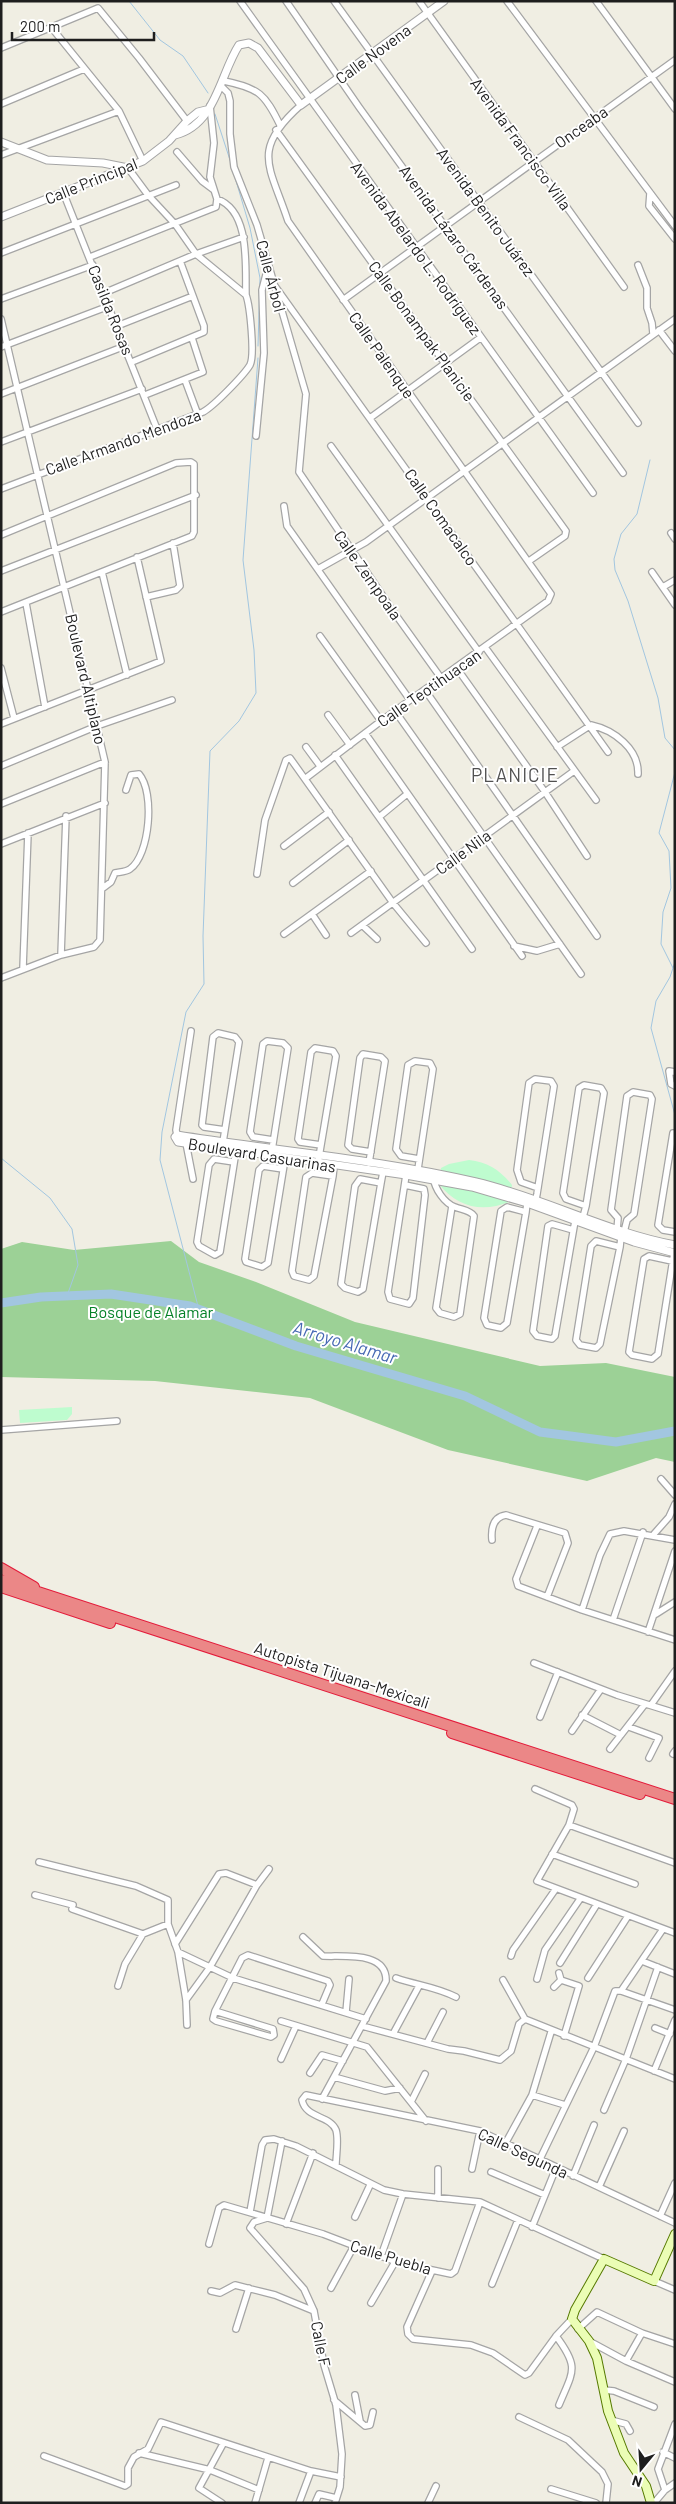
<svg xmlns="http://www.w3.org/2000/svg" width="676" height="2504" font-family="Barlow,sans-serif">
<rect width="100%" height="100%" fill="#f0eee3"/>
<path fill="#9cd196" d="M171,1241l28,21 57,20 99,40 185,44 66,-3 69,14v85l-19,-4 -69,23 -139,-31 -138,-52 -155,-17 -154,-4v-128l21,-7 52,8z"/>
<path fill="#befccf" d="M469,1160c19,2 31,10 43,25l-3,17c-27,11 -52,5 -70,-18l2,-16 8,-4z
M72,1407v7l-5,6 -47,3 -1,-13z"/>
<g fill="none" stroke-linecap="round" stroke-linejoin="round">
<path stroke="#a2c6e0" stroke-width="1" d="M129,1l31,39 23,16 25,37
M215,114l16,49
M234,174l16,54 10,50 -2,68
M650,460l-13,54 -16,20 -7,25 1,11 13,31 30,97 7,40 10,12
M675,962l-5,15 -14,24 -5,27 24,87
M673,968l-12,-24 2,-32 8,-24 -2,-37 -10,-18 16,-61
M1,1158l49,40 22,31 6,36 -11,31
M199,1310l-39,-150 2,-28 24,-120 18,-28 -1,-48 7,-185 29,-30 17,-28 -2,-43 -11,-90 15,-202"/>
<path stroke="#a2c6e0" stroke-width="9" d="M1,1303l40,-6 70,-3 79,12 106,40 169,50 75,36 76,10 59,-11"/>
<g stroke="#a5a5a5" stroke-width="8">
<path id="minor" d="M240,1l353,492
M286,1l73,106 264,366
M334,1l304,422
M419,1l205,286
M507,1l168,225
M596,1l79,108
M51,27l68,84 24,50
M1,48l97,-40 41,50 48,63
M224,81c35,7 41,13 56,44
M222,87l6,6 2,8v33l4,33 23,58 49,169 -7,78 94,139 48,67
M1,104l83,-35
M301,105c-51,45 -31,61 -13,116l263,373 -3,7 -167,120 -75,57
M276,130l290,401 -1,5 -36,25
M177,152l25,29 12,9
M1,155l118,-44
M63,192l94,237
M650,193l-1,13 26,33
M217,199c34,12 28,68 29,96
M1,253l175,-68
M90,257l126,-50 1,-8 -7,-22 4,-34 -4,-37
M638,265l9,23v20l5,15 1,11
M275,286l333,466
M104,293l92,-39 48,-17
M1,299l92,-34
M343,300l332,-240
M1,319l104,443 -5,178 -6,7 -33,8 -60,23
M117,326l76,-30
M659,330l16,21
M1,347l108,-41
M132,362l72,-30v-6l-24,-65
M185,380l13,35
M1,394l124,-48
M145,395l58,-23 -11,-34
M370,418l110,-80
M256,436l8,-83 -2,-63 6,-23
M1,442l141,-53
M331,446l148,206
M1,489l202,-77c11,-6 41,-37 47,-47 5,-10 0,-59 -4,-70l-50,-41 -21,-30 -27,-29 -20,-27
M284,506l3,20 123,174
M671,533l4,6
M1,535l175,-72 15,-1 3,2v68l-2,4 -191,76
M318,569l48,-27 309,-223
M1,571l195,-76
M102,572l25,103
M652,572l23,33
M663,587l12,-7
M146,597l30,-7 4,-4 -7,-43
M26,603l19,104
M320,636l61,85
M485,647l111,153
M456,667l89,125 42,64
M1,668l13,50
M425,690l172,246
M395,711l186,263
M328,715l22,30
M1,724l160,-63 -24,-104
M365,733l157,223
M306,747l14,19
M557,747l34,-22c23,5 48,24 47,49
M335,755l137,194
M1,766l96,-40 75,-26
M1,804l104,-42
M379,817l28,-23
M1,844l104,-41
M284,846l45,-34
M257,874l8,-54 21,-60 4,-2 103,145 33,40
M293,883l56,-43
M103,888l8,-6 4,-9c4,-1 11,-1 15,-4 20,-14 25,-77 9,-95l-8,1 -5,15
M312,914l14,21
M362,925l15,14
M351,933l223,-162
M284,934l87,-63
M514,946l23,5 23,-7
M61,955l5,-139
M23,968l5,-135
M675,1072l-6,-1 2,13 4,2
M673,1133l-15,92 5,5 12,2
M177,1135l-1,-5 15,-99
M223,1142l16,-100 -4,-5 -17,-4 -5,4 -11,88 2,2 21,3
M186,1143l7,36
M272,1150l16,-102 -5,-5 -16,-2 -4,3 -13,88 3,5 20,3
M234,1162l-20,-3 -5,6 -12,77 2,4 16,9 5,-3 16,-101
M318,1163l18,-107 -3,-5 -18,-3 -4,4 -13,87 2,3 21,3
M369,1163l16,-102 -4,-4 -18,-3 -3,4 -12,87 4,4 19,3
M283,1169l-20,-3 -4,4 -14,89 1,3 16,5 6,-4 17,-104
M418,1169l15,-100 -3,-6 -15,-2 -7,4 -12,84 5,7 18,3
M333,1176l-21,-3 -6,4 -14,94 2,5 15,4 5,-4 19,-100 1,-10
M433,1177c2,12 11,26 22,30 7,3 15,3 19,9l-14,98 -6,3 -14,-4 -4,-5 16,-102
M381,1183l-21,-4 -5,7 -14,98 4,4 13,4 5,-3 18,-106 2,-11
M405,1185l19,4 1,6 -12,103 -4,6 -19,-5 -2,-7 18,-117
M536,1199l1,-5 17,-108 -3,-5 -16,-2 -6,4 -12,87 4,12 17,6
M526,1212l-19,-5 -6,4 -17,107 3,7 14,3 6,-5 19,-111 1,-9
M583,1217l3,-11 18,-113 -3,-5 -17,-3 -5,3 -16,105 3,6 20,7
M573,1230l-21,-6 -4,2 -15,105 4,5 15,3 3,-3 20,-115
M617,1230l1,-12 -7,-8 16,-114 6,-4 17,3 2,4 -18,115 -7,6 -3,12
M620,1247l-24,-6 -5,5 -15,94 4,5 16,3 4,-4 20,-97 1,-10
M672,1261l-23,-5 -5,3 -15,93 3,3 20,4 6,-5 16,-101
M1,1430l116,-9
M661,1479l14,16
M537,1526l-21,53 2,7 64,24 93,30
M654,1534l15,-17 6,-13
M492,1540c-1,-11 1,-23 14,-25l59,18 3,10 -21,54
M582,1610l18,-55 10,-21 14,-3 51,9
M656,1614l19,-12
M613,1620l30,-88
M648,1632l27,-81
M534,1663l83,32 58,18
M651,1705l24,-34
M582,1715l39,20
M540,1717l18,-45
M629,1727l30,11 -10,20
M572,1731l29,-42
M610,1749l35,-45
M673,1754l2,-3
M535,1789l37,16 2,4 -5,16 -32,56 138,52
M569,1825l106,38
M552,1854l83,30
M39,1862l97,24 32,14v24l10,28 8,48 1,25
M35,1895l38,10
M72,1909l71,25
M303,1937l20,19c21,1 64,-5 63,25l-64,118
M175,1944l44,-70 7,-1 31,12
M178,1952l55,26 133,41
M511,1956l2,-6 42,-60
M642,1961l33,13
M560,1963l37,-59
M559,1973l2,7 18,6 -15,50
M396,1978c20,7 41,9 60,19
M588,1978l40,-62
M537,1979l8,-29 35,-51
M503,1980l22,39
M118,1986l7,-22 18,-30 25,-10
M554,1987l7,-7
M621,1991l42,-62
M186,2000l24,-33 47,-82 12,-16
M215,2011l58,18 1,6 -3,2 -55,-16 -3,-2 2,-8 27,-53 6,-3 80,26 2,4 -8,19
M346,2012l3,-33
M525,2019l150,60
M281,2021l86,26 59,74
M362,2026l86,23 16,2 36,9 11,-9 8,-27 6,-5
M655,2028l15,6
M393,2034l26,-48
M427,2043l16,-31
M281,2059l15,-33
M654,2071l21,-51
M310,2073l12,-18 21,6
M334,2077l51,14 15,-3
M532,2095l33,10
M411,2102l14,-28
M604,2110l22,-51 32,-92
M282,2141l-15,77 -13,4 -4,6 54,61 10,22 10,54 12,40 6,49 -2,33 -5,16
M505,2144l27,-49 19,-63
M539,2161l55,-114 21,-56h6l54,19
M336,2165c0,-10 3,-25 0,-35 -6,-15 -30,-11 -34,-30l4,-5 174,36 195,92
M472,2169l8,-38
M491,2172l54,23
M573,2176l21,-51
M599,2187l25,-56
M438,2198v-29
M250,2212l12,-67 3,-5 9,-1 22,7 88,44 19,4 77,8 124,57
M660,2216l15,-33
M355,2217l15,-32
M286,2224l27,-71
M532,2227l24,-59
M209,2244l10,-36 5,-3 99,29 76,29 52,11 4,-3 25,-69
M381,2256l22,-62
M432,2271l-25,56 1,7 5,5 58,6 22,8 32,22 4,-2 27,-37 16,-17
M654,2281l21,9
M492,2284l26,-64
M331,2288l23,-42
M211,2291l9,2 15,-8 40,10 39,16
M371,2303l24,-41
M236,2329l13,-41
M578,2329l19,-17 45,21 33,11
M556,2336c24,32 17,35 3,69
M589,2341l37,20 49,21
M626,2361l16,-28
M604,2390l10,1 40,16
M355,2395l5,26
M334,2400l31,26 5,-1 3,-13
M519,2417l49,23 34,32 6,12 -2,19
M611,2420l15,4 4,7
M663,2452l12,6
M139,2453l71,17 49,20
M44,2456l81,30 3,-2v-16l6,-11 14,-8 13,-27 150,49 30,6
M551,2489l45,14
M665,2490l-7,-21 17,-45
M222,2503l-23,-15 24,-44
M255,2503l13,-45
M299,2503l12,-32
M315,2503l4,-9 17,4
M428,2503l8,-17
M654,2503l11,-13 10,-7"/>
</g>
<g stroke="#a5a5a5" stroke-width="9">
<path id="tertiary" d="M175,135c41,-10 45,-61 64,-90l10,-2 9,5 43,57 143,-104
M1,142l46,18 56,3 25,5
M1,217l142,-56 26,-20 18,-20 11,-9 8,-2
M675,1245c-69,-13 -131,-47 -199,-63 -98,-23 -199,-31 -299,-47l-2,2 3,5 228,33 66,12 55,16 107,39 41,11"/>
</g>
<g stroke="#567a00" stroke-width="10">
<path id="secondary" d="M651,2503l-5,-17 -22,-33 -16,-42 -11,-53 -8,-17 -17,-22 3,-9 29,-51 50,22 21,-47"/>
</g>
<g stroke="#e31b3a" stroke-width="12">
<path id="motorway" d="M1,1568l33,19
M1,1580l674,219
M1,1587l109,36
M452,1733l188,61"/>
</g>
<use href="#minor" stroke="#fff" stroke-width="5.5"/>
<use href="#tertiary" stroke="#fff" stroke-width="7"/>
<use href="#secondary" stroke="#ebfdb5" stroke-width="8"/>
<use href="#motorway" stroke="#eb8787" stroke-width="10"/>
</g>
<g text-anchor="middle" stroke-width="4" stroke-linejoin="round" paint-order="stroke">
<g font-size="16" fill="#1e1e1e" stroke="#fff">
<text transform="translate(373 54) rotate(-36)" y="6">Calle Novena</text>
<text transform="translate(581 127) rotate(-35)" y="6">Onceaba</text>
<text transform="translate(521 144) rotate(54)" y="6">Avenida Francisco Villa</text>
<text transform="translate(91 181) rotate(-22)" y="6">Calle Principal</text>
<text transform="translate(486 212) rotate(54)" y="6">Avenida Benito Juárez</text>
<text transform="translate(454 237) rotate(54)" y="6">Avenida Lázaro Cárdenas</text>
<text transform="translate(416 248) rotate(54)" y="6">Avenida Abelardo L. Rodríguez</text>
<text transform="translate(271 276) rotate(75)" y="6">Calle Árbol</text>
<text transform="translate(111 310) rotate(68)" y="6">Casilda Rosas</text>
<text transform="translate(422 331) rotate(54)" y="6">Calle Bonampak Planicie</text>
<text transform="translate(382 355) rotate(55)" y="6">Calle Palenque</text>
<text transform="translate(123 442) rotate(-20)" y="6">Calle Armando Mendoza</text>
<text transform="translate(441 517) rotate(55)" y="6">Calle Comacalco</text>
<text transform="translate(368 575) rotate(55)" y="6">Calle Zempoala</text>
<text transform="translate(86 679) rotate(77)" y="6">Boulevard Altiplano</text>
<text transform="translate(429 688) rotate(-35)" y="6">Calle Teotihuacan</text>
<text transform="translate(463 852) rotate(-36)" y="6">Calle Nila</text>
<text transform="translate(262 1155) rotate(9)" y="6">Boulevard Casuarinas</text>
<text transform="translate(342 1675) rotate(18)" y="6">Autopista Tijuana-Mexicali</text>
<text transform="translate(523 2153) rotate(25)" y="6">Calle Segunda</text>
<text transform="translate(391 2257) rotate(17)" y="6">Calle Puebla</text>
<text transform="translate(321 2344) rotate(79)" y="6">Calle F</text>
</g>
<g font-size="16" fill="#068228" stroke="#fff">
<text x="151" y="1318">Bosque de Alamar</text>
</g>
<g font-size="18" font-style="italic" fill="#4568b3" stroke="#fff">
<text transform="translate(345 1343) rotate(17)" y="6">Arroyo Alamar</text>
</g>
<g font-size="19" letter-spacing="1" fill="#515151" stroke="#fff">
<text x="515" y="782">PLANICIE</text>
</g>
</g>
<rect width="676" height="2504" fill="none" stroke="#1e1e1e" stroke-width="5"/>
<g transform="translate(641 2469) rotate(198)" stroke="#ffffff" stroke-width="4" paint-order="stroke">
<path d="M0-4L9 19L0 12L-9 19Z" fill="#1e1e1e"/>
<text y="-8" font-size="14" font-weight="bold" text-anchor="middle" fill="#1e1e1e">N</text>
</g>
<path d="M12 32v8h142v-8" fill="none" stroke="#1e1e1e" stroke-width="2.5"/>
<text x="20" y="32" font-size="15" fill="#1e1e1e" stroke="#ffffff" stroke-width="4" paint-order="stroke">200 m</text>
</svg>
